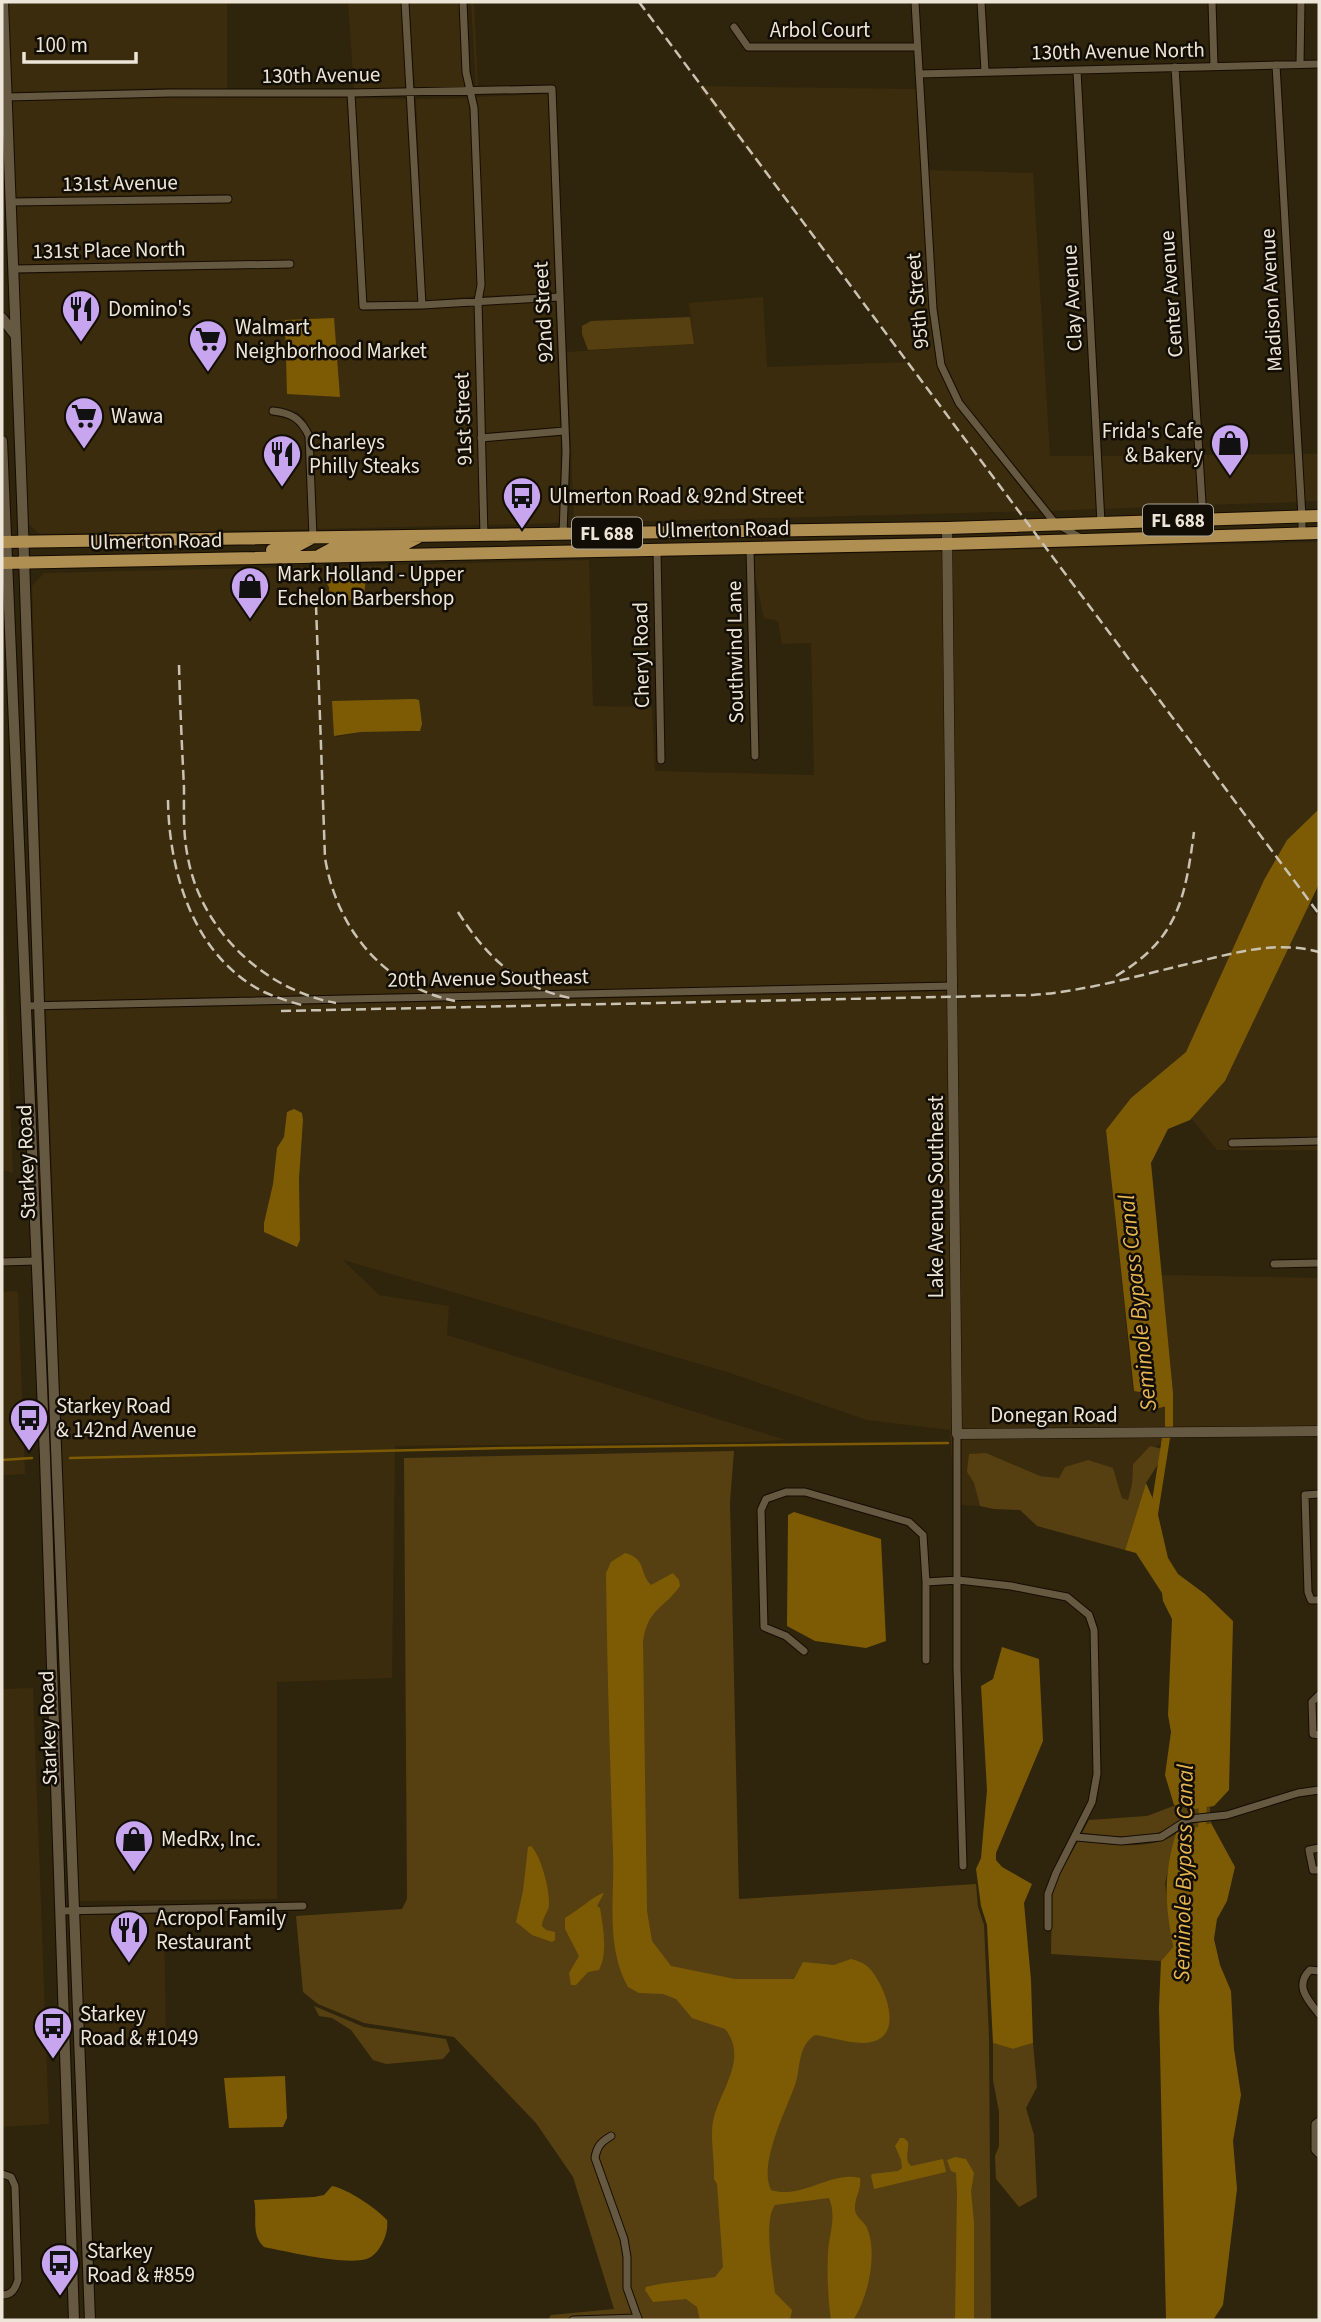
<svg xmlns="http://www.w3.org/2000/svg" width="1321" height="2322" font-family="'Source Sans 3',sans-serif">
<rect width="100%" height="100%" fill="#2f240c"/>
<path fill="#3b2c0d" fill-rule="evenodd" d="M7,2h220v88l-57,-2 -159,4z
M348,2h53l7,88 -54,-1z
M409,2h54l6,87 -54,1z
M471,2h3l4,84 59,-1 -61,4z
M697,86l219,3 13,220 8,56 19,41 83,105 -465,12 -7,-171 127,-8 -5,-41 74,-6 4,70 143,-5z
M548,94l7,199 -72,3 2,-11 -8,-188z
M170,97l177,1 12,209 4,4 55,-1 56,-5 6,220 -163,4 -5,-95 -7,-15 -8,-7 -27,-6 -1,9 24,5 6,5 6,13 4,91 -269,5 -13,-11 -9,-249 276,-6v-8l-276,5 -2,-59 216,-3 -1,-9 -216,3 -4,-96z
M355,98l53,1 10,202 -52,1z
M469,98l8,186 -2,12 -50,5 -9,-202z
M928,170l105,3 17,283h44l3,53 -48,2 -87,-111 -18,-37 -8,-55z
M555,302l5,125 -75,6 -3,-128z
M561,436l-1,87 -72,2 -3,-83z
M1295,454l3,48 -92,3 -3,-50z
M1302,454h17v47h-14z
M1195,455l4,50 -95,4 -2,-53z
M1319,542v267l-32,31 -23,40 -78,172 -55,46 -25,32 27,261 40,2 -12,-118 158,3v148l-358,4 -9,-879z
M944,551l5,431 -904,19 -13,-415 12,-13 545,-13 4,146 59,1 3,64 159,4 -3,-132 -29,1 -4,-23 -14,-3 -10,-45v-17zM332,701l85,31h-56l-25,5z
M2,900l2,53 9,220 -11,-3z
M1309,905l10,14v218l-78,1 -1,8h79v4h-102l-26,-32 34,-37z
M949,991l4,490 -3,-51 -83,-10 -140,-48 -384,-112 36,35 70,11 -2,29 339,105 -39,2 -352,4 -3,232 -115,4v217l-199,2 -32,-891zM303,1120l-4,59 1,61 -36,-17 9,-39 4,-36z
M18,1291l7,183 -23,1v-183z
M1172,1438l-17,9 -5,-1 -17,18 -1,20 -3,16 -7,-2 -9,-30 -48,-1 -5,11 -20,-2 -14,-5 -59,1 7,11 6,23 -19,-1v-66z
M33,1688l16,436 -47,3v-438z
M164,1914l2,126 -83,-2 -4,-123z"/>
<path fill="#564011" d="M690,317l4,27 -106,6 -6,-16v-8l9,-5z
M1150,1446l13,3 -3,12 -14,22 -21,67 -88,-24 -17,-16 -26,-1 -14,-3 -6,-23 -7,-11 2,-18 17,-1 54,23 19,2 6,-11 23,-7 25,8 9,30 6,2 4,-16 1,-20z
M734,1451l-4,51 9,397 237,-15 2,23 6,18 5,113 2,282h-443l3,-5 63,-6 -41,-132 -37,-54 -82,-86 -90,-14 -46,-19 -15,-12 -7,-76 106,-7 5,-10 -3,-441z
M1176,1805l20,4 14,-2v6c-31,0 -27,10 -50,19 -23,9 -54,3 -78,1l7,-13 58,-4z
M1211,1821v2l-35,10 -11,51 8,63 -12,14 -110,-7 1,-59 7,-20 19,-34c27,3 56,8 83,0 22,-7 20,-19 50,-20z
M314,2006l50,21 82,12 4,12 -7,8 -57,5 -13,-4 -22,-30 -19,-12 -13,-2z
M993,2043l20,6 20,-6 4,44 -11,21 8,27 3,62 -18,10 -23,-28 -1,-23 4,-10v-34l-6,-32z"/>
<path fill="#7d5b05" d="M334,318l6,79 -53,-3 -2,-74z
M329,578l37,2 -3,20 -33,1 -1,-14 -2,-3z
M415,699l4,1 3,24 -2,7 -59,1 -27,4 -2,-35z
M1319,809v75l-94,197 -35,39 -22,9 -17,34 22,230 -6,13 -20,5 -1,-18 -12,-2 -28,-261 25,-32 55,-46 78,-172 23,-40z
M294,1109l8,4 1,7 -4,59 1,61 -3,7 -33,-15v-9l9,-39 4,-36 7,-11 3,-25z
M1146,1483l10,23 12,52 10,16 27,20 28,27 -4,169 -15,16 -18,3 -22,-4 -9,-30 6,-43 -3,-17 4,-96 -9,-18 -1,-8 -26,-40 -11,-3z
M794,1512l87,27 5,102 -20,7 -51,-7 -28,-15 1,-111z
M625,1553c22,6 14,20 26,32l22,-12 6,7 1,6c-16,23 -32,22 -37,55l4,270 5,30 19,25 64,13h59l9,-17 31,3 17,-6c7,2 14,4 19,10 13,14 34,62 5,72 -17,6 -42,-4 -60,-6 -18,12 -14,32 -20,50 -9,25 -37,80 -24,105 30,10 61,-20 89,-12 2,11 -6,20 -5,32 1,8 9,11 12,18 11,24 1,71 -14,92h-22c-3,-21 -4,-45 -3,-67 1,-19 9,-36 1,-55l-54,7c-12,15 -2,69 0,88l17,17 -2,10h-90l-3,-13 -11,-8 -33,3 -8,-12 1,-3c23,-6 45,-6 69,-10l8,-10 -6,-83 -3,-5c1,-20 -5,-43 0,-62 8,-29 34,-60 11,-88l-33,-11 -16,-19 -13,-5 -24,-1 -11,-6c-23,-41 -13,-91 -15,-136 -3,-93 -6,-185 -7,-278l5,-11z
M1002,1647l37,12 4,82 -47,112v7l6,7 30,17 -8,19 7,77 2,63 -20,6 -20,-6 -6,-118 -6,-19 -5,-37 5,-11 6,-68 -6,-104 12,-7z
M1211,1823l24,44 -8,34 -10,18 -3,20 6,26 11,26 3,58 7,46 -8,46 4,48 -14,116 -10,15h-47l-7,-313 2,-46 12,-14c-8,-46 -10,-69 3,-114z
M531,1846c10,10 19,44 18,59 -1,8 -7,13 -7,21l4,4 9,2v8l-3,2 -20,-7 -16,-13 7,-31 5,-44z
M604,1893l-7,13 3,2c3,19 8,45 -1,62l-11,2 -12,13h-5l-2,-12 10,-17 -14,-27v-11c11,-6 31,-24 39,-25z
M285,2076l2,42 -4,9 -54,1 -5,-50z
M900,2138h4l4,4c1,9 -4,18 3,24l32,-7 3,13 -72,17 -3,-13 1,-2 26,-3 4,-3 -1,-8 -6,-14z
M955,2157l11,2 8,14 -3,18 3,32v97h-19l2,-128 -1,-19 -5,-2 -4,-11z
M332,2186c16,3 44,22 55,34 2,12 -6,32 -18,38 -18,9 -84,-7 -105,-11 -14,-13 -6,-31 -10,-47l60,-3 10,-2z"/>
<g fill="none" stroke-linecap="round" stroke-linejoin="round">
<path stroke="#7d5b05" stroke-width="2.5" d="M70,1458l436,-10 442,-5
M2,1460l30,-2"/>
<path stroke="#7d5b05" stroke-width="8" d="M1169,1426v-32
M1154,1514l12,-76
M1202,1834l1,-36"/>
<g stroke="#170c00" stroke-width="9">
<path id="minor" d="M405,2l17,303
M463,2l3,70 8,36 7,177 -3,16 6,235
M915,2l18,307 8,56 18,38 96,120 26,15
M981,2l4,69
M1212,2l2,64
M734,27l14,20h169
M1300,64l1,-62
M1276,65l26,452v16
M1175,67l28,452
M1077,71l24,452
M919,74l400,-10
M351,93l12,213 59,-1 137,-8
M7,97l163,-4h181l201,-4 14,362 -3,83
M12,202l216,-3
M15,269l275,-5
M273,411c19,2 28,8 36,25l4,101
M481,438l83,-7
M750,548l5,208
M657,550l4,210
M25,1006l928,-20
M1232,1143l87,-2
M2,1262l34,-1
M1274,1264l45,-1
M957,1434v234l6,198
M1319,1494l-14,1 3,97 3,8h8
M926,1582l32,-2 53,6 56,11 22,18 5,15 3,144 -5,28 -36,71 -8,21v33
M804,1651l-18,-15 -22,-9 -3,-117 5,-11 20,-7h19l104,30 14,13 3,47v78
M1319,1695l-7,7 1,32 6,1
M1076,1837l45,4 40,-4 28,-18 38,-4 71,-22 21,-3
M1319,1848l-10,2 4,20h6
M60,1911l243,-5
M1319,1971l-9,-1c-16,16 -2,30 9,44
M1319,2121l-4,3v26l4,4
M611,2136c-10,6 -14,10 -16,22l29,81 3,18v31l10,28
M2,2174l9,3 4,9 3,94c-3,9 -6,15 -16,15
M573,2320l65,-2"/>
</g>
<g stroke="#170c00" stroke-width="11">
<path id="tertiary" d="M947,528l10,906 362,-3"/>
</g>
<g stroke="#170c00" stroke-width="12">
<path id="secondary" d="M3,2c16,353 25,707 38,1060 16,419 33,839 49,1258
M2,318l14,18
M2,441l43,1017 29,862"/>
</g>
<g stroke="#170c00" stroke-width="14">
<path id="primary" d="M2,542l945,-14 372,-12
M272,550l21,-2 17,-9
M320,555l15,-8 68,-2 14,-7
M2,563l945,-19 372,-11"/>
</g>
<use href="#minor" stroke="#665941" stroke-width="7"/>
<use href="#tertiary" stroke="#665941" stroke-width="10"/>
<use href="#secondary" stroke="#665941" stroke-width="10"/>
<use href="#primary" stroke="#b09052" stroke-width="12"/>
<path stroke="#cac2b2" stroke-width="2.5" stroke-dasharray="10 5" stroke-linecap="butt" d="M639,2l680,912
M316,605l9,253c12,71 58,128 130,143
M179,665c1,41 3,82 5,123 0,23 -1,47 4,70 13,72 76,132 148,145
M168,800c1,73 26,157 96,192 13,6 27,10 41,14
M458,912c28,44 59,75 112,86
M1116,976c62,-37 69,-77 78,-144
M281,1011l752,-16c54,-4 107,-20 159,-32 43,-10 83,-23 127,-11"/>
</g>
<defs>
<g id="restaurant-pin" transform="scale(2.0125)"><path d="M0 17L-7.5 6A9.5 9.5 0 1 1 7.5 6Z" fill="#c8a5ef" stroke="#130e05"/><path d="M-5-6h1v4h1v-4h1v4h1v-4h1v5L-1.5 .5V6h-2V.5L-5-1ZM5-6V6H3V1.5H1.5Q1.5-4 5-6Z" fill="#111"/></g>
<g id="supermarket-pin" transform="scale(2.0125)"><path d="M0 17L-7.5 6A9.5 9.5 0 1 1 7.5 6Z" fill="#c8a5ef" stroke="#130e05"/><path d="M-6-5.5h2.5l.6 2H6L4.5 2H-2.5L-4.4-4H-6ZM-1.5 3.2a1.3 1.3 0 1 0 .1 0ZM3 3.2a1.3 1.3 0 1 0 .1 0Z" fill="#111"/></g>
<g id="shop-pin" transform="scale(2.0125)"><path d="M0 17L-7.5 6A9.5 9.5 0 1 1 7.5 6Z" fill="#c8a5ef" stroke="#130e05"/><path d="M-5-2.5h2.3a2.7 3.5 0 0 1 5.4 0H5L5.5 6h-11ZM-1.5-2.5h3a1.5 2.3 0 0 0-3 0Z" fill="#111"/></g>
<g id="bus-pin" transform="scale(2.0125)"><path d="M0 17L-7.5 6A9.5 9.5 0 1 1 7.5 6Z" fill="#c8a5ef" stroke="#130e05"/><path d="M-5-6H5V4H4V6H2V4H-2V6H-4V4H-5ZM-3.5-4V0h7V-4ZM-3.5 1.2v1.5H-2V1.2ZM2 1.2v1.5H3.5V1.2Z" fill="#111"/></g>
</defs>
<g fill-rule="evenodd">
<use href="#restaurant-pin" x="81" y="309"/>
<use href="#supermarket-pin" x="208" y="339"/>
<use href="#supermarket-pin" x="84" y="416"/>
<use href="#shop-pin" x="1230" y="443"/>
<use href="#restaurant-pin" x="282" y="454"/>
<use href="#bus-pin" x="522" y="496"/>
<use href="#shop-pin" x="250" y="586"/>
<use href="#bus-pin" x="29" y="1418"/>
<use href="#shop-pin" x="134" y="1839"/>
<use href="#restaurant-pin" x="129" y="1930"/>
<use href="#bus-pin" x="53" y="2026"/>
<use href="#bus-pin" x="60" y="2263"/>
</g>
<g text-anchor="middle" stroke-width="5" stroke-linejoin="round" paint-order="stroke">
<g fill="#130e05" stroke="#aca599" stroke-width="2">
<rect x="1143" y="504.5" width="70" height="31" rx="5"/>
<rect x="572" y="517.5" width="70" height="31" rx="5"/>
</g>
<g font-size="19" font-weight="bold" fill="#ede6d8">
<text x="1178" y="527">FL 688</text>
<text x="607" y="540">FL 688</text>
</g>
<g font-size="21" fill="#ede6d8" stroke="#130e05">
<text x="820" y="37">Arbol Court</text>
<text transform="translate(1118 51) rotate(-1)" y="7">130th Avenue North</text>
<text transform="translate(321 75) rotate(-1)" y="7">130th Avenue</text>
<text transform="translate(120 183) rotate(-1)" y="7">131st Avenue</text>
<text transform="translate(109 250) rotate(-1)" y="7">131st Place North</text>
<text transform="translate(1171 294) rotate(-94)" y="7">Center Avenue</text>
<text transform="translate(1072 298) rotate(-93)" y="7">Clay Avenue</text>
<text transform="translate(1271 300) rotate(-93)" y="7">Madison Avenue</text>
<text transform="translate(917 301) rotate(-95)" y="7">95th Street</text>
<text transform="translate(543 312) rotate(-93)" y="7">92nd Street</text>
<text transform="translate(463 419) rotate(-92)" y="7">91st Street</text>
<text transform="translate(723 529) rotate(-1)" y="7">Ulmerton Road</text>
<text transform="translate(156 541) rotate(-1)" y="7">Ulmerton Road</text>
<text transform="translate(735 652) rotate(-91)" y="7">Southwind Lane</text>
<text transform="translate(641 655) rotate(-91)" y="7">Cheryl Road</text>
<text transform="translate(488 978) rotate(-1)" y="7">20th Avenue Southeast</text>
<text transform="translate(26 1162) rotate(-92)" y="7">Starkey Road</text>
<text transform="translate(936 1197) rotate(-90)" y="7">Lake Avenue Southeast</text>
<text x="1054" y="1422">Donegan Road</text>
<text transform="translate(48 1728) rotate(-92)" y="7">Starkey Road</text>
</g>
<g font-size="21" fill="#ede6d8" stroke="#130e05" text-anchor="start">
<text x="108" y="316">Domino's</text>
<text x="235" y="334">Walmart<tspan x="235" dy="24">Neighborhood Market</tspan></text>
<text x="111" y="423">Wawa</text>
<text x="1203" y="438" text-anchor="end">Frida's Cafe<tspan x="1203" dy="24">&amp; Bakery</tspan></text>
<text x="309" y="449">Charleys<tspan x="309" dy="24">Philly Steaks</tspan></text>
<text x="549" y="503">Ulmerton Road &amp; 92nd Street</text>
<text x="277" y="581">Mark Holland - Upper<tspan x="277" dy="24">Echelon Barbershop</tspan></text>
<text x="56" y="1413">Starkey Road<tspan x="56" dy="24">&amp; 142nd Avenue</tspan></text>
<text x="161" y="1846">MedRx, Inc.</text>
<text x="156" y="1925">Acropol Family<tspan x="156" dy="24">Restaurant</tspan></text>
<text x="80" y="2021">Starkey<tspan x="80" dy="24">Road &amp; #1049</tspan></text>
<text x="87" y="2258">Starkey<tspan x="87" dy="24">Road &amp; #859</tspan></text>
</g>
<g font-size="23" font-style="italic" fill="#e7b552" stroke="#130e05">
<text transform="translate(1137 1303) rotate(-96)" y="8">Seminole Bypass Canal</text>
<text transform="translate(1183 1873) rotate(-89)" y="8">Seminole Bypass Canal</text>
</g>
</g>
<rect width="1321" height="2322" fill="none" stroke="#ede6d8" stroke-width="7"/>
<path d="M24 52v10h112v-10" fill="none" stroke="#ede6d8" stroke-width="3.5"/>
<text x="35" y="52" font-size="21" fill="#ede6d8" stroke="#130e05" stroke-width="5" paint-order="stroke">100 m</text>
</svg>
